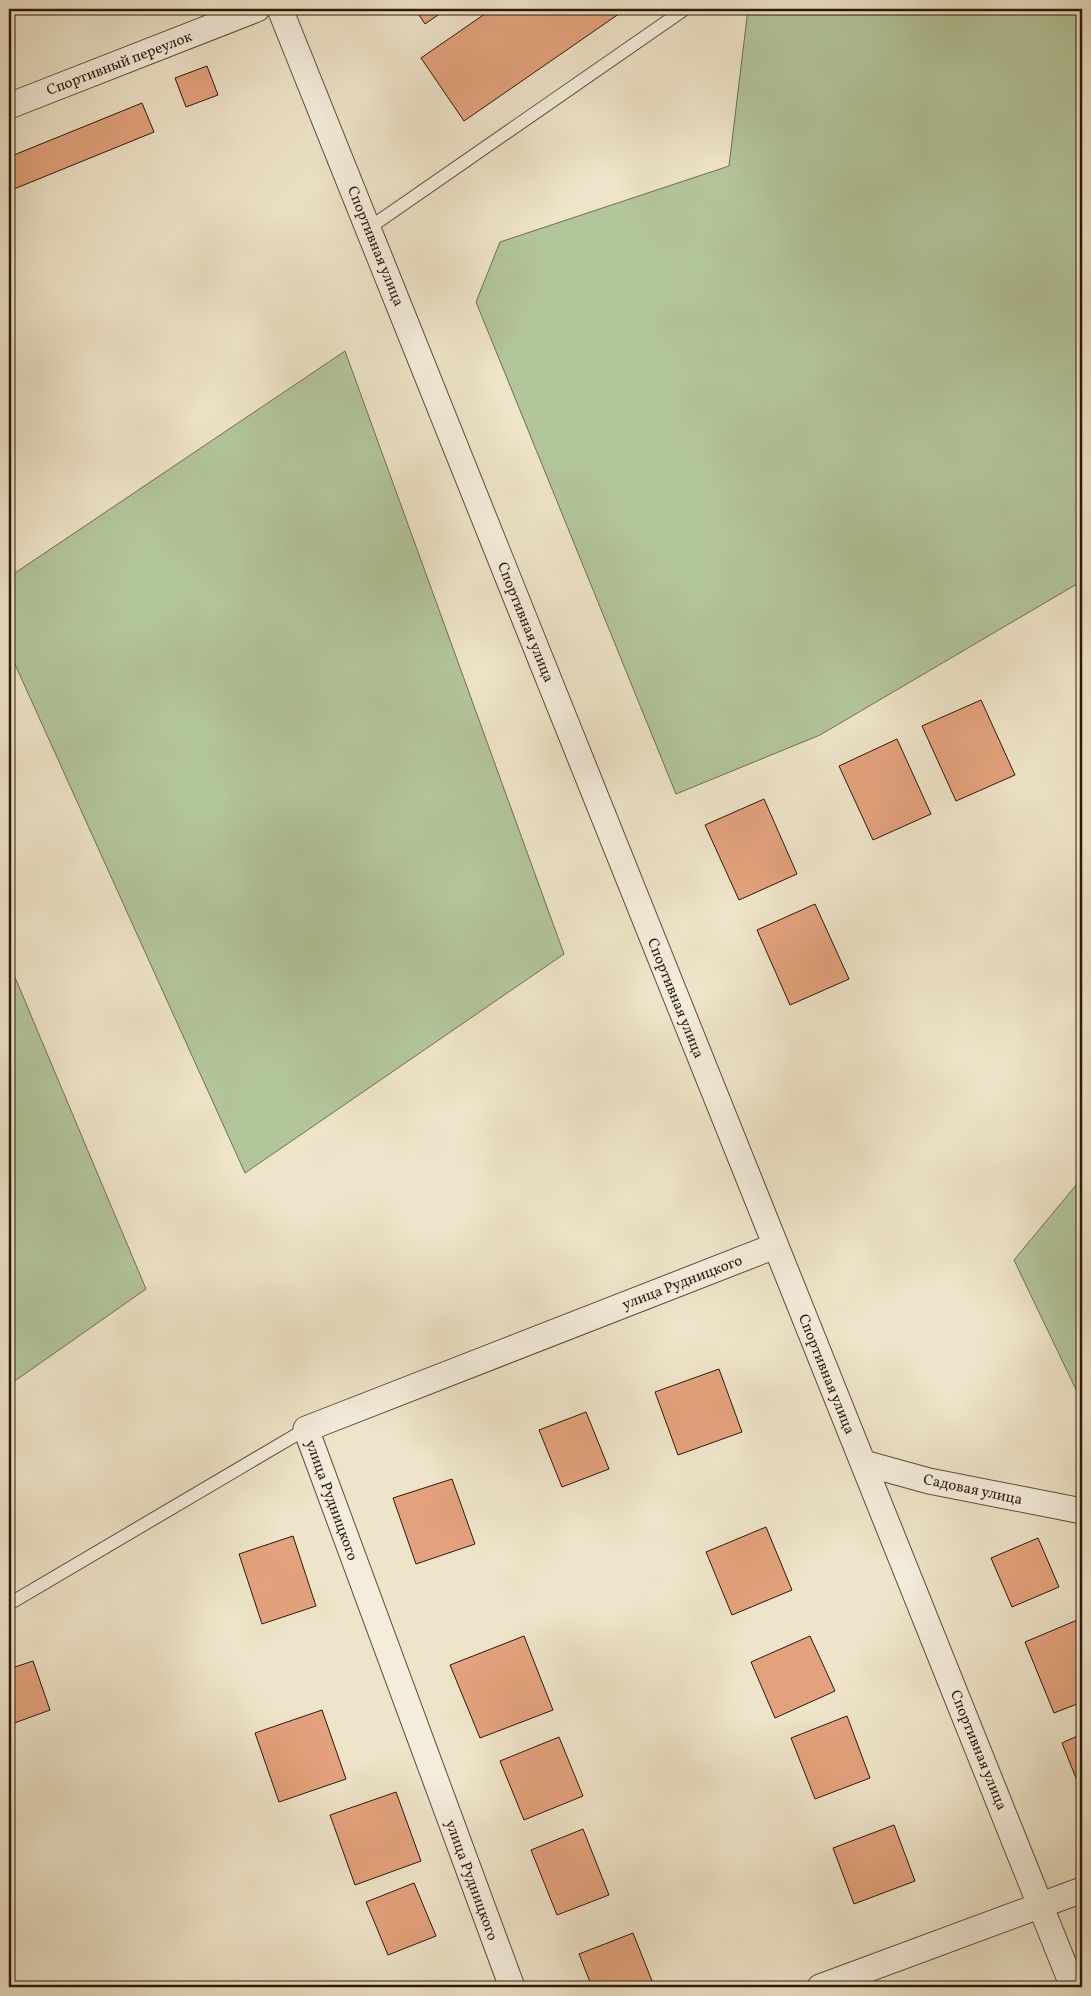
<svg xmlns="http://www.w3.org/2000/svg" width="1091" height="1996" font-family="Vollkorn,serif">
<rect width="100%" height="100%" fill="#eee4c9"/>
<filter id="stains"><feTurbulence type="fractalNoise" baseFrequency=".004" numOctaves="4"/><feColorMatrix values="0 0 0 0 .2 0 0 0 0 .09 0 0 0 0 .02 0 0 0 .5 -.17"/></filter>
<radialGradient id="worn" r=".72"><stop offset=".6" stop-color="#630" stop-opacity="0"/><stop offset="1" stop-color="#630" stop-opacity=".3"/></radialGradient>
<path fill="#b3c59b" stroke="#706e52" d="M748,9h334v572l-262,154 -144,59 -200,-492 24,-60 229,-76z
M345,351l219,603 -319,219 -236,-522v-74z
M9,963l137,326 -137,96z
M1082,1178v224l-68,-142z"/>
<path fill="#e3a27d" stroke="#2c180a" d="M415,9h32l-22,15z
M492,9h134l-162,112 -43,-63z
M207,66l11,29 -32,12 -11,-29z
M142,103l12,29 -145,59v-34z
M981,700l34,75 -59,26 -34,-75z
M897,739l34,75 -58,26 -34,-74z
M764,799l33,75 -58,26 -34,-75z
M815,904l34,75 -59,26 -33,-75z
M719,1369l23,63 -64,23 -23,-63z
M586,1412l23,57 -47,18 -23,-57z
M452,1479l23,65 -59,20 -23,-66z
M766,1527l26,63 -60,25 -26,-63z
M293,1536l23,70 -54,18 -23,-70z
M1038,1538l21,49 -47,20 -21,-49z
M1082,1618v84l-28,11 -29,-71z
M524,1636l29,74 -73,28 -30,-73z
M810,1636l25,55 -60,27 -24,-56z
M33,1661l17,49 -41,15v-56z
M322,1710l24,69 -67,23 -24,-69z
M847,1716l23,62 -55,21 -24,-61z
M1082,1734v59l-20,-50z
M559,1737l24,59 -59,24 -24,-59z
M396,1792l25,69 -66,24 -25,-70z
M894,1825l21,56 -61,23 -21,-56z
M583,1829l26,66 -52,20 -26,-65z
M414,1883l22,53 -48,19 -22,-53z
M633,1933l19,48 -17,6h-43l-13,-33z"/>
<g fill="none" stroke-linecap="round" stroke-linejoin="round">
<g stroke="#5c4b3a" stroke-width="14">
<path id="service" d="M369,228l316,-219
M9,1604l297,-175"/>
</g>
<g stroke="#5c4b3a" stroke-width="27">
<path id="minor" d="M280,9l793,1978
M9,106l248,-97
M864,1463l65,18 153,30
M512,1987l-206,-558 469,-183
M820,1987l262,-97"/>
</g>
<use href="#service" stroke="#f4eddc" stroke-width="12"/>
<use href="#minor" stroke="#f4eddc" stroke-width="25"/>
</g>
<g text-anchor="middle" stroke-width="5" stroke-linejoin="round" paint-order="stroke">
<g font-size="15" fill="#2c180a" stroke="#f4eddc">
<text transform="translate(119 63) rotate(-21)" y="5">Спортивный переулок</text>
<text transform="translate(376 246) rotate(68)" y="5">Спортивная улица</text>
<text transform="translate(526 622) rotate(68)" y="5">Спортивная улица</text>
<text transform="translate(676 998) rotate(68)" y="5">Спортивная улица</text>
<text transform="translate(682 1282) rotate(-21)" y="5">улица Рудницкого</text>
<text transform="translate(827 1374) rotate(68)" y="5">Спортивная улица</text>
<text transform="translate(973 1489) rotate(12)" y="5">Садовая улица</text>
<text transform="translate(332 1500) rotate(70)" y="5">улица Рудницкого</text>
<text transform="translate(979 1750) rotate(68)" y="5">Спортивная улица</text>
<text transform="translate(472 1880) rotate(70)" y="5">улица Рудницкого</text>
</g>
</g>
<rect width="1091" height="1996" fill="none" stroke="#eee4c9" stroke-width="30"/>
<rect x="10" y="10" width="1071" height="1976" fill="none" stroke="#2c180a" stroke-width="2.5"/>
<rect x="15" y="15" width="1061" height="1966" fill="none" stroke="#2c180a"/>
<rect width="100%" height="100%" filter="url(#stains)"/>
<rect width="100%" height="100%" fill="url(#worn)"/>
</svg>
